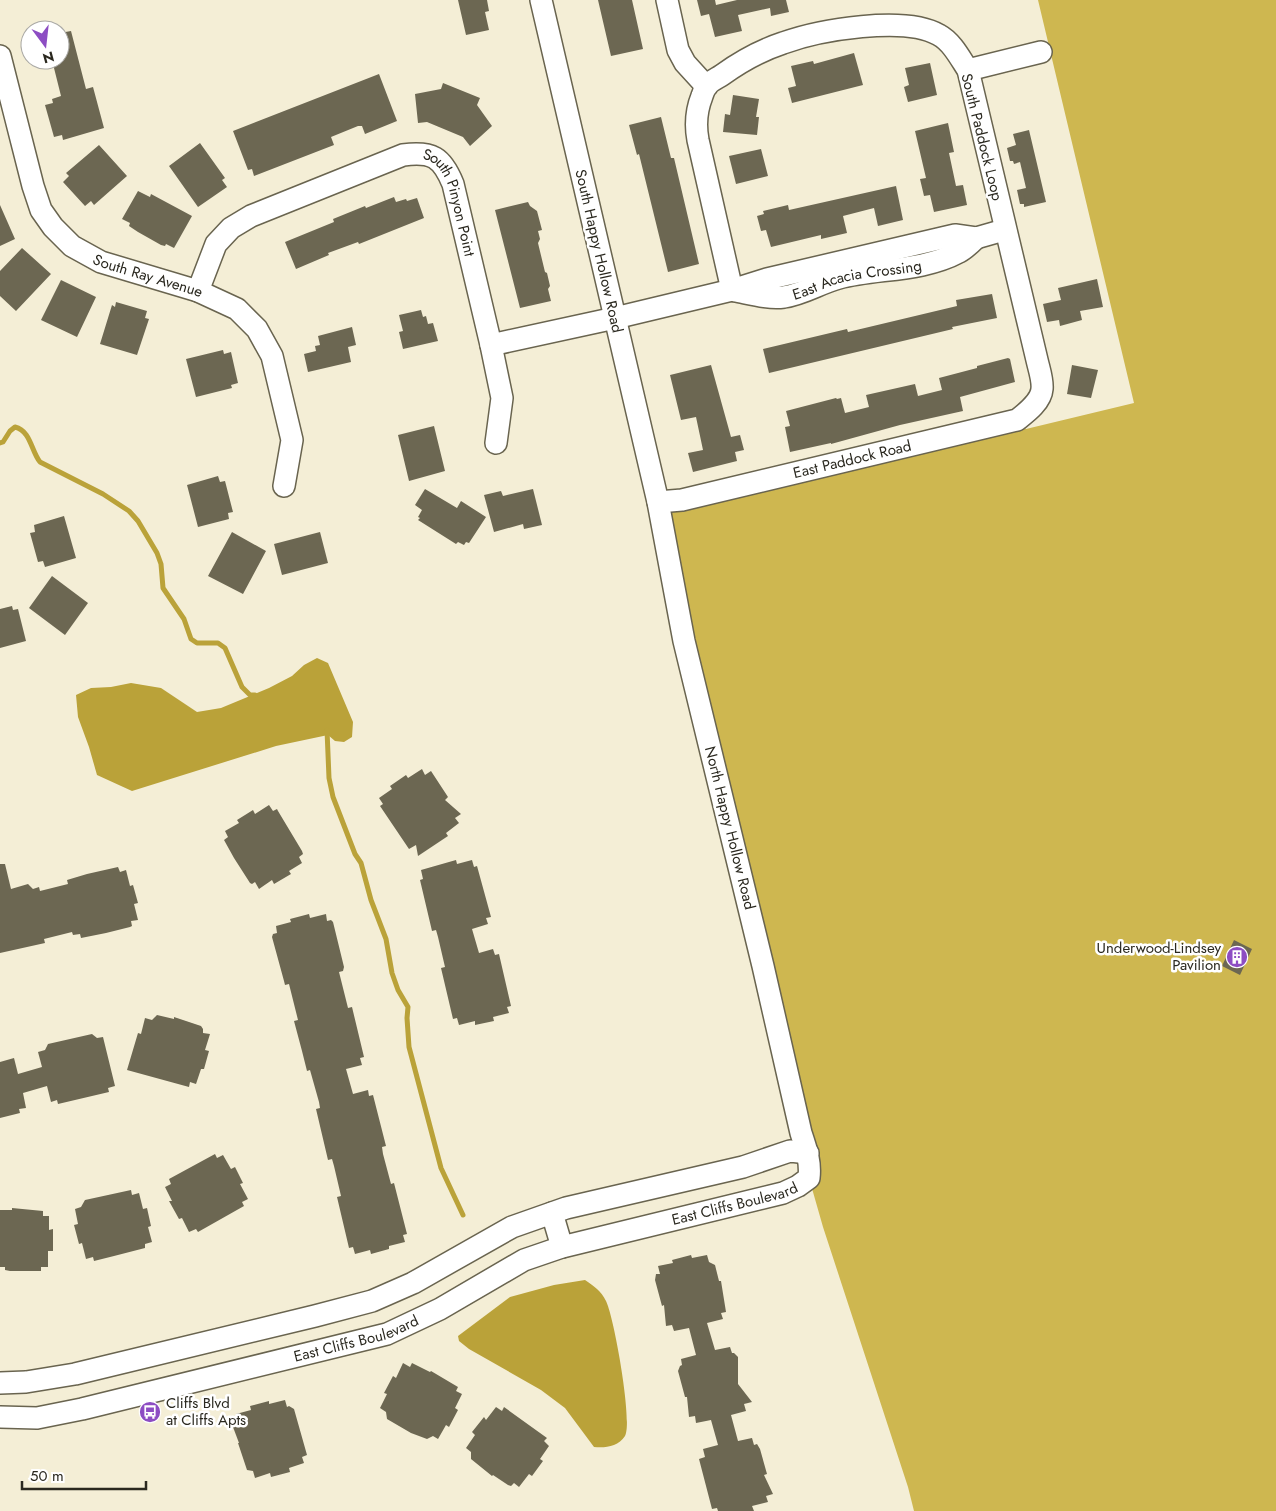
<svg xmlns="http://www.w3.org/2000/svg" width="1276" height="1511" font-family="Jost,sans-serif">
<rect width="100%" height="100%" fill="#f4eed6"/>
<path fill="#ceb750" d="M1038,0h238v1511h-362l-6,-24 -85,-260 -14,-49 -151,-676 359,-82 9,9 108,-26z"/>
<path fill="#baa239" d="M317,658l11,5 25,59 -1,15 -8,5 -9,-1 -7,-6 -52,11 -144,45 -35,-16 -8,-28 -11,-30 -2,-22 15,-7 20,-1 20,-4 30,5 36,24 24,-4 48,-20 23,-12 12,-11z
M585,1280c9,6 16,11 21,21 8,16 27,121 19,135 -7,11 -20,12 -31,11l-29,-39 -24,-18 -72,-41 -10,-8 -1,-5 52,-39 44,-12z"/>
<g fill="none" stroke-linecap="round" stroke-linejoin="round">
<path stroke="#baa239" stroke-width="5" d="M0,443l3,-1 7,-11 5,-4c16,4 16,24 25,35l63,32 26,17 9,10 19,32 4,11 2,24 21,31 7,20 6,4h21l7,5 17,39 8,8h5
M327,730l2,48 4,19 22,57 6,9 10,37 15,39 6,34 6,17 10,17 -1,11 2,29 32,121 22,47"/>
</g>
<path fill="#6c6752" d="M458,0h29l2,11 -4,1 4,18 -23,5z
M598,0h34l11,49 -32,7z
M697,0h18l1,5 21,-5h49l3,12 -18,4 -1,-8 -32,7 4,16 -27,6 -6,-23 -8,2z
M71,31l15,58 7,-2 11,41 -41,12 -1,-5 -8,2 -9,-32 8,-2 -1,-4 9,-3 -9,-36h8v-27z
M854,53l9,32 -71,18 -4,-15 8,-2 -5,-20 22,-5 1,3z
M930,63l7,32 -29,7 -4,-15 5,-2 -4,-17z
M379,74l18,47 -32,13 -3,-8h-4l-27,11 3,8 -80,31 -2,-7 -4,1 -15,-39z
M443,83l37,15 -3,7 15,21 -22,20 -7,-9 -36,-15 -9,1 -3,-29 26,-5z
M733,95l26,4 -3,18h3l-2,18 -34,-3 2,-18 5,1z
M661,117l10,41h3l25,106 -31,8 -29,-118 -2,1 -8,-30z
M948,123l6,29 -5,1 7,33 7,-1 4,20 -33,7 -4,-17 -6,1 -4,-17 6,-1 -11,-47z
M1029,130l17,72 -22,5v-3h-4l-3,-14 9,-2 -6,-26 -6,2 -1,-3h-3l-3,-13 9,-3 -3,-11z
M200,143l25,35 -3,2 5,7 -29,20 -29,-41z
M99,145l28,31 -33,29 -3,-4 -6,5 -22,-24 6,-6 -3,-3z
M761,149l7,27 -32,8 -7,-28z
M896,186l7,34 -25,6 -4,-18 -31,8 4,17 -26,6v-4l-50,12 -5,-17 -5,1 -4,-15 7,-2 -1,-3 25,-6 1,5z
M138,191l12,6 1,-3 41,22 -18,32 -8,-4 -1,2 -4,-1 -23,-13 -9,-6 1,-3 -8,-4z
M394,197l2,5 10,-3 1,2 10,-3 7,20 -65,26 -1,-2 -30,11 1,2 -33,14 -11,-27 49,-20 -1,-3 32,-13 1,2z
M528,202l2,4 7,5 5,19 -4,1 2,8 -2,4 7,29 2,1 3,13 -2,3 3,12 -31,7 -25,-98z
M0,205l15,34 -15,7z
M22,248l29,26 -35,37 -16,-15v-25z
M1097,279l6,28 -23,4 2,9 -22,6 -1,-6 -12,2 -4,-18 18,-4 -3,-12z
M61,280l35,17 -19,40 -36,-17z
M992,294l5,24 -45,9 1,2 -184,44 -6,-24 84,-20 1,3 109,-26 -1,-6z
M116,302l31,9 -2,7 4,1 -12,36 -37,-11 12,-39 3,2z
M421,310l2,7 3,-1 2,8 5,-1 5,18 -35,8 -4,-17 4,-1 -4,-16z
M352,327l4,18 -8,2 3,15 -43,10 -4,-18 12,-3 -1,-5 5,-1 -2,-9z
M223,350l1,4 7,-2 7,31 -7,2 1,3 -36,9 -10,-38z
M1008,358l2,1 5,23 -55,15 3,14 -63,14 -69,19v-1l-41,9 -5,-25 5,-1 -4,-15 50,-13 1,1 4,-1 4,15 24,-6 -3,-12 49,-11 3,12 24,-6 -3,-12 38,-10v-2z
M711,365l20,72 9,-2 4,15 -9,2 2,9 -44,11 -5,-19 15,-3 -7,-33 -15,3 -11,-45z
M1072,365l26,5 -7,28 -24,-4z
M434,426l11,45 -36,10 -11,-46z
M218,476l2,6 5,-1 8,31 -5,1 1,6 -31,8 -11,-42z
M425,489l32,19 4,-7 25,16 -17,26 -3,-1 -2,3 -6,-3 -2,2 -38,-24 2,-2 -2,-1 4,-7 -7,-5z
M533,489l9,36 -18,4 -1,-5 -29,8 -10,-37 17,-4 2,5z
M64,516l12,42 -31,9 -2,-6 -5,1 -8,-29 5,-1 -1,-7z
M232,532l34,19 -23,43 -35,-18z
M320,532l8,31 -46,12 -8,-31z
M52,576l36,27 -23,32 -36,-27z
M12,606l1,4 5,-1 8,32 -26,7v-39z
M422,769l3,6 6,-4 17,26 -3,3 16,14 -6,4 4,5 -13,10 2,3 -30,20 -2,-11 -7,4 -29,-43 3,-2 -4,-6 13,-9 -2,-3 16,-11 2,3z
M269,805l4,6 4,-2 1,2 24,40 1,3 -4,3 3,6 -13,8 2,3 -17,10 -2,-4 -13,9 -4,-7 -3,2 -2,-1 -16,-25 -10,-18 4,-3 -3,-6 14,-8 -2,-3 16,-10 2,4z
M456,860l1,4 15,-4 2,7 3,-1 14,51 -5,1 2,6 -16,5 7,24 14,-4 2,6 4,-1 12,52 -4,1 2,6 -16,4 1,4 -19,4v-4l-16,4 -2,-7 -4,1 -12,-51 4,-1 -7,-30 -2,-7 -4,1 -12,-51 3,-1 -2,-9z
M0,864h5l6,25 17,-5 5,5 6,-2 1,4 28,-7 -1,-4 20,-6 31,-7 2,5 6,-2 4,16 3,-1 5,18 -4,1 4,16 -7,1 1,5 -2,1 -24,6 -25,5 -1,-4 -7,1 -1,-3 -28,7 1,4 -45,10z
M309,914l1,4 16,-4 1,7 4,-1 2,2 11,45 -1,4 -4,1 9,36 4,-1 12,50 -4,1 2,7 -16,4 7,25 15,-4 1,6 4,-1 13,51 -4,1 1,7 8,30 3,-1 13,51 -4,1 2,7 -16,4v3l-18,5 -1,-4 -15,4 -2,-7 -4,1 -12,-51 4,-1 -7,-30 -2,-7 -4,1 -12,-51 4,-1 -1,-6 -9,-32 -3,1 -5,-20 -8,-30 4,-1 -9,-36 -4,1 -1,-4 -12,-44 1,-3 4,-1 -1,-7 15,-4 -1,-3z
M1234,940l18,9 -12,26 -18,-9z
M157,1015l17,4v-2l27,9 2,3v4l7,1 -5,16 4,1 -5,18h-3l-5,15 -6,-2 -1,5 -62,-17 11,-37 3,1 4,-16 7,2z
M92,1034l5,4 6,-1 12,49 -7,2 1,4 -51,12 -1,-4 -6,2 -4,-16 -24,7 3,15 -7,1 1,4 -20,5v-56l14,-4 4,16 24,-7 -4,-15 7,-2 3,-6z
M215,1154l2,4 6,-3 8,14 4,-2 8,16 -3,1 8,15 -6,3 2,4 -46,26 -2,-3 -7,3 -7,-14 -3,1 -10,-18h3l-7,-14 6,-3 -2,-5z
M131,1190l1,5 7,-2 4,16 4,-1 4,18 -3,1 4,15 -7,2v4l-31,8 -20,5 -1,-4 -7,2 -4,-16 -3,1 -5,-19 4,-1 -3,-15 6,-2 4,-7z
M12,1208l31,3v5h6v14l4,-1v22h-5v16h-7v4h-31l-5,-1v-3h-5v-57h12z
M691,1255l1,3 15,-3 2,7 6,3 4,16h2l5,31 -5,1 2,6 -16,4 8,27 15,-3 2,6h2l4,4v27l14,18 -8,2 2,7 -15,4 7,26 14,-3 2,7 3,-1 3,5 7,25 -3,1 9,19 -7,2 2,6 -16,4 2,5h-36l-1,-3 -5,1 -13,-50 6,-2 -2,-8 15,-4 -7,-25 -15,3 -1,-7 -6,1 -2,-20h-2l-7,-26 2,-5 2,-1 -1,-6 15,-4 -7,-27 -15,3 -2,-6 -6,1 -2,-21 -2,1 -7,-26 1,-6h4l-2,-8 15,-3 -1,-3z
M403,1363l7,4 2,-4 18,9 1,-1 27,16 -2,4 6,3 -7,14 3,2 -9,17 -3,-2 -8,14 -5,-3 -6,3 -16,-6 -24,-14 -1,-7 -6,-4 7,-14 -3,-1 9,-17 3,2z
M285,1400l2,7 2,-1 5,3 13,46 -5,2 2,6 -15,5 1,4 -19,5 -1,-4 -15,5 -2,-7 -6,-1 -9,-27h1l-6,-16 5,-6 -2,-7 15,-4 -1,-4 19,-5v3z
M496,1407l6,4 2,-4 43,31 -3,3 5,5 -9,13 3,2 -11,15 -3,-2 -10,13 -5,-4 -3,3 -3,-1 -15,-10 -1,1 -21,-17v-7l-5,-4 9,-13 -3,-3 12,-15 2,3z"/>
<g fill="none" stroke-linecap="round" stroke-linejoin="round">
<g stroke="#69644f" stroke-width="24">
<g id="minor">
<path d="M667,0l11,50 7,13 21,23"/>
<path id="s1" d="M0,56l33,130 8,24 12,17 19,19 29,16 97,29 39,18 20,20 15,27 20,84 -8,46"/>
<path d="M968,70l73,-18"/>
<path id="s2" d="M198,291l18,-47 15,-16 20,-12 152,-61c29,-4 39,2 50,29l38,161 11,53 -6,45"/>
<path id="s3" d="M735,291c16,3 33,8 49,6 20,-3 36,-14 55,-19 38,-10 83,-6 120,-26 6,-3 12,-9 17,-14"/>
<path d="M491,345l124,-27 117,-28 35,-11 188,-44 21,3 28,-8"/>
<path id="s4" d="M658,502l24,-2 335,-80c9,-7 24,-18 25,-31 1,-9 -3,-20 -5,-29l-69,-290c-8,-12 -16,-28 -29,-35 -34,-20 -120,-5 -156,8 -21,7 -43,19 -61,32 -4,3 -12,6 -15,11 -2,2 -4,7 -5,10 -6,15 -7,28 -4,44l34,150"/>
<path d="M552,1213l10,34"/>
<path d="M0,1383l26,-1 49,-8 240,-58 57,-15 41,-18 99,-56 54,-19 177,-41 47,-16 18,2"/>
<path id="s5" d="M0,1417l37,1 45,-9 305,-75 53,-25 84,-49 38,-13 221,-54 15,-7 11,-8c2,-16 -3,-30 -8,-45l-38,-167 -79,-325 -26,-139 -117,-502"/>
</g>
</g>
<use href="#minor" stroke="#fff" stroke-width="21"/>
</g>
<defs>
<g id="building-disc" transform="scale(1.125)"><circle r="9.5" fill="#8d4dc3" stroke="#fff"/><path d="M-4-6H4V6H1V3H-1V6H-4ZM-2.5-4.3h1.7v1.8h-1.7ZM.8-4.3h1.7v1.8H.8ZM-2.5-1h1.7V.8h-1.7ZM.8-1h1.7V.8H.8Z" fill="#fff"/></g>
<g id="bus-disc" transform="scale(1.125)"><circle r="9.5" fill="#8d4dc3" stroke="#fff"/><path d="M-5-6H5V4H4V6H2V4H-2V6H-4V4H-5ZM-3.5-4V0h7V-4ZM-3.5 1.2v1.5H-2V1.2ZM2 1.2v1.5H3.5V1.2Z" fill="#fff"/></g>
</defs>
<g fill-rule="evenodd">
<use href="#building-disc" x="1237" y="957"/>
<use href="#bus-disc" x="150" y="1412"/>
</g>
<g text-anchor="middle" stroke-width="5" stroke-linejoin="round" paint-order="stroke">
<g font-size="15" fill="#2a281f" stroke="#fff">
<text transform="translate(982 137) rotate(76)" y="5">South Paddock Loop</text>
<text dy="5" stroke="none"><textPath href="#s2" startOffset="339">South Pinyon Point</textPath></text>
<text transform="translate(599 251) rotate(77)" y="5">South Happy Hollow Road</text>
<text dy="5" stroke="none"><textPath href="#s1" startOffset="289">South Ray Avenue</textPath></text>
<text dy="5" stroke="none"><textPath href="#s3" startOffset="125">East Acacia Crossing</textPath></text>
<text dy="5" stroke="none"><textPath href="#s4" startOffset="199">East Paddock Road</textPath></text>
<text transform="translate(730 828) rotate(76)" y="5">North Happy Hollow Road</text>
<text dy="5" stroke="none"><textPath href="#s5" startOffset="771">East Cliffs Boulevard</textPath></text>
<text dy="5" stroke="none"><textPath href="#s5" startOffset="366">East Cliffs Boulevard</textPath></text>
</g>
<g font-size="15" fill="#2a281f" stroke="#fff" text-anchor="end">
<text x="1221" y="953">Underwood-Lindsey<tspan x="1221" dy="17">Pavilion</tspan></text>
<text x="166" y="1408" text-anchor="start">Cliffs Blvd<tspan x="166" dy="17">at Cliffs Apts</tspan></text>
</g>
</g>
<g transform="translate(45 45) rotate(165)"><circle r="24" fill="#ffffff" stroke="#aaa9a5"/>
<path d="M0-4L9 19L0 12L-9 19Z" fill="#8d4dc3"/>
<text y="-8" font-size="14" font-weight="bold" text-anchor="middle" fill="#2a281f">N</text>
</g>
<path d="M22 1481v8h124v-8" fill="none" stroke="#2a281f" stroke-width="2.5"/>
<text x="30" y="1481" font-size="15" fill="#2a281f" stroke="#ffffff" stroke-width="4" paint-order="stroke">50 m</text>
</svg>
